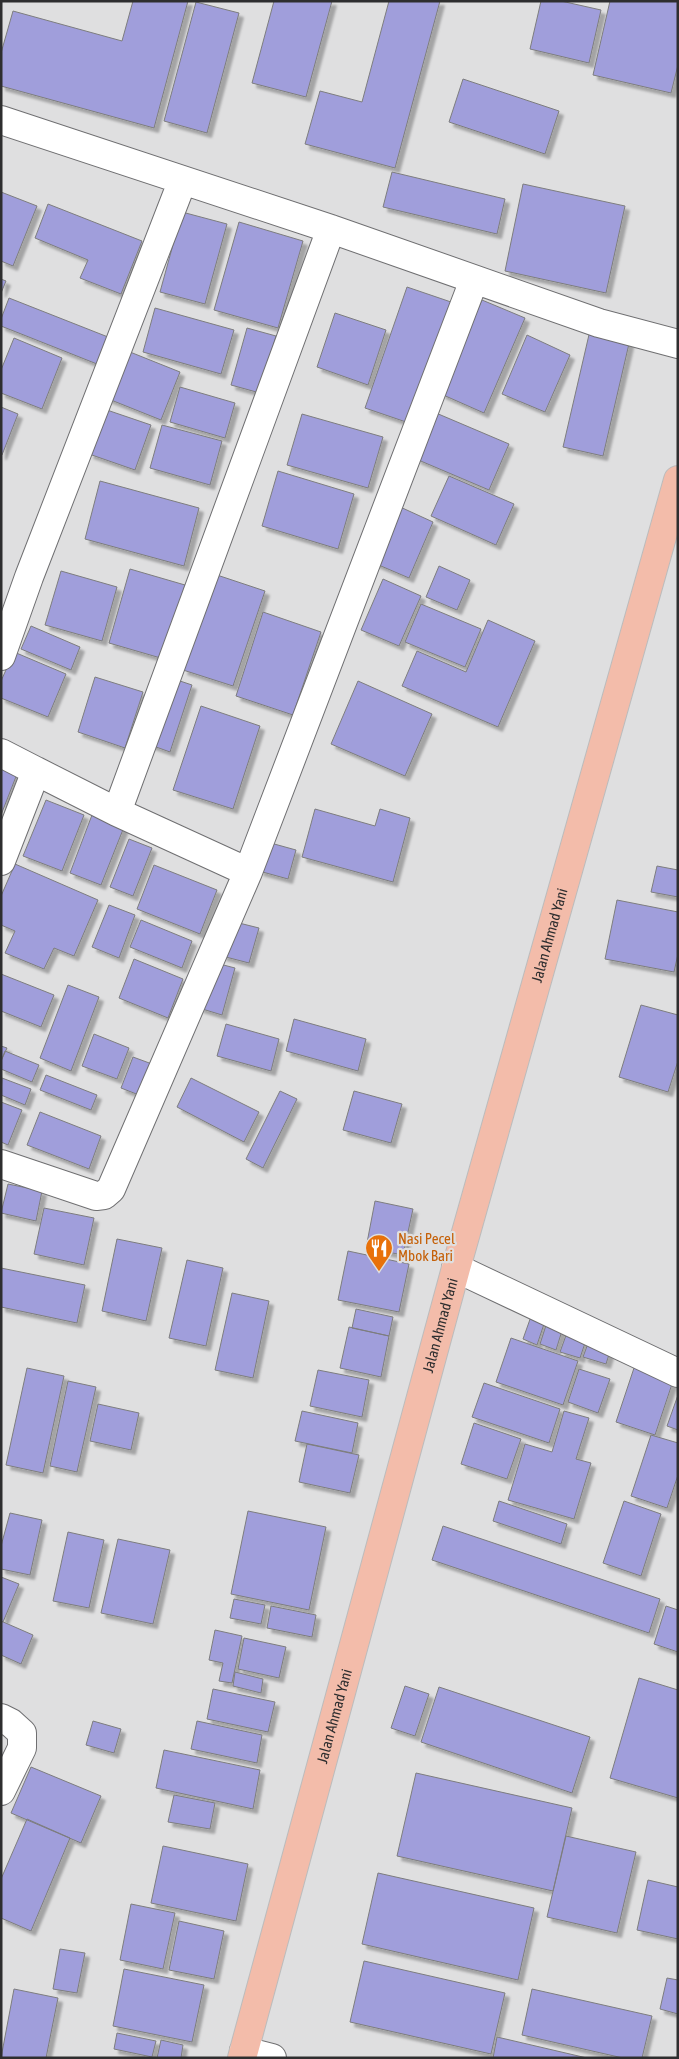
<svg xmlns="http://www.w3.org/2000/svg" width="679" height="2059" font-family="'Asap Condensed',sans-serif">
<defs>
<filter id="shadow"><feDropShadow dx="4.5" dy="4.5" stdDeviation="1" flood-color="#0004"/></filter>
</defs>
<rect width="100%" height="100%" fill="#dfdfe0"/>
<path fill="#a09edb" stroke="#7d7d7e" filter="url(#shadow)" d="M133,1h55l-34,127 -153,-42v-33l12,-42 109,30z
M274,1h58l-26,96 -54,-14z
M389,1h51l-45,167 -90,-24 15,-53 42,11z
M541,1h20l40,9 -12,53 -59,-14z
M610,1h68v64l-7,28 -78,-18z
M196,2l43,11 -32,120 -43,-12z
M463,79l96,32 -14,43 -96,-32z
M392,172l113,27 -8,35 -114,-27z
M523,184l102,22 -19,87 -101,-22z
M1,192l36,14 -24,60 -12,-5z
M48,204l94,37 -21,53 -41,-16 8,-18 -53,-22z
M182,212l45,12 -22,80 -45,-12z
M239,222l64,19 -25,87 -64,-18z
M1,279l5,2 -5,12z
M407,287l44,15 -42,121 -44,-15z
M9,298l99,39 -11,27 -96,-38v-7z
M482,300l43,18 -41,95 -43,-19z
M155,308l79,22 -13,44 -78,-22z
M335,313l51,17 -18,55 -51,-18z
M591,326l40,9 -28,121 -40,-9z
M247,328l29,8 -16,57 -29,-8z
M527,335l43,20 -25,57 -43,-18z
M14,338l48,20 -20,51 -41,-16v-23z
M125,350l55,22 -19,48 -55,-22z
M180,387l55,16 -10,35 -55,-16z
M1,407l17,7 -16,41h-1z
M104,409l47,16 -16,45 -46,-16z
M436,413l73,31 -20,46 -73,-31z
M302,414l81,23 -15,51 -81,-23z
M162,425l60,16 -12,44 -60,-17z
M278,471l76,23 -16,55 -76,-23z
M449,476l65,28 -18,41 -65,-29z
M100,481l99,27 -15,58 -99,-27z
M398,506l35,16 -24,56 -35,-15z
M439,566l31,14 -13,30 -31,-13z
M130,569l55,16 -21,74 -55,-16z
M61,571l56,16 -15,54 -57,-16z
M214,574l51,17 -32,95 -50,-16z
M383,579l38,17 -22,50 -38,-16z
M421,604l60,25 -16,38 -60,-25z
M263,612l58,20 -28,83 -57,-19z
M488,620l47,21 -37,86 -96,-41 15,-35 49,21z
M31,626l49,21 -9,23 -50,-21z
M14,652l52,22 -18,43 -47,-19v-17z
M95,677l48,15 -18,56 -47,-16z
M168,677l24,8 -22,67 -25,-9z
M358,681l74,33 -27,62 -74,-32z
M201,706l59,20 -27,83 -60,-19z
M1,768l16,6 -16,41z
M46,800l38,15 -22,56 -39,-15z
M315,809l60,17 5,-17 30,9 -17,64 -91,-25z
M92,815l32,12 -23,58 -31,-12z
M129,839l23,9 -19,48 -23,-9z
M267,842l29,8 -8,29 -29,-8z
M15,864l83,36 -24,56 -20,-8 -10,21 -39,-16 10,-22 -14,-6v-29z
M154,865l63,25 -17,44 -63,-25z
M657,866l21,4v27l-27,-5z
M617,900l61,12v42l-4,18 -69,-13z
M109,905l26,10 -16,43 -27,-11z
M141,920l51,21 -10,27 -52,-21z
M231,921l28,7 -10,35 -27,-7z
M134,959l49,20 -15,39 -49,-20z
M212,962l23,6 -13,47 -23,-7z
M1,974l53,21 -13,32 -40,-16z
M68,985l31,12 -28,74 -31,-13z
M641,1005l37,10v46l-10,31 -49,-15z
M294,1019l72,20 -8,32 -72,-20z
M226,1024l53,15 -8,32 -54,-15z
M94,1034l35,14 -12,31 -35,-13z
M1,1046l6,2 -6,13z
M5,1051l34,14 -7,17 -31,-13v-8z
M133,1057l19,7 -13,31 -18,-7z
M46,1075l51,20 -6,15 -51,-20z
M2,1078l29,11 -6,16 -24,-10z
M191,1078l68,34 -15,30 -67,-35z
M280,1091l17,8 -34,69 -17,-9z
M354,1091l48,13 -11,39 -48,-13z
M1,1102l21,8 -14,35 -7,-3z
M40,1112l61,24 -12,33 -62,-24z
M8,1184l34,7 -6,30 -35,-8z
M375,1201l38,8 -10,46 -37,-7z
M44,1208l50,10 -10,47 -50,-11z
M117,1239l45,9 -16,73 -44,-10z
M348,1251l61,13 -10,48 -61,-12z
M187,1260l36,8 -17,78 -37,-8z
M1,1268l84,17 -8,38 -76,-16z
M232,1293l37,8 -16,77 -38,-8z
M534,1308l14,4 -11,33 -14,-6z
M356,1309l37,8 -4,19 -37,-8z
M549,1316l16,5 -9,29 -16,-6z
M349,1327l40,9 -8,41 -41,-9z
M569,1327l19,7 -8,24 -20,-6z
M511,1338l67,23 -15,44 -67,-23z
M590,1338l22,7 -6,19 -23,-7z
M635,1365l39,13 -19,57 -39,-13z
M27,1368l37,8 -21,97 -37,-8z
M579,1369l31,10 -12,34 -30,-11z
M318,1370l51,10 -7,37 -52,-11z
M68,1381l28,6 -19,85 -27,-6z
M484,1383l76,26 -11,34 -77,-26z
M678,1395v35l-11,-4z
M98,1404l41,9 -8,37 -41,-9z
M302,1411l56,12 -6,30 -57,-12z
M564,1411l25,7 -13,41 15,4 -17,56 -66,-19 17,-56 27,8z
M474,1423l47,16 -14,40 -46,-15z
M651,1435l27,8v32l-11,33 -36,-12z
M307,1444l52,11 -9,38 -51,-11z
M499,1501l68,23 -6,20 -68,-23z
M624,1501l37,13 -20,62 -38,-13z
M248,1511l78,16 -17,83 -78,-16z
M10,1513l32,7 -12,55 -29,-6v-23z
M443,1526l217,73 -11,34 -217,-73z
M68,1532l36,8 -15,68 -36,-7z
M118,1539l52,11 -17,74 -52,-11z
M1,1577l18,7 -16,38 -2,-1z
M234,1599l31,6 -4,19 -31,-6z
M271,1606l45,9 -4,22 -45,-9z
M666,1606l12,4v42l-24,-8z
M1,1621l32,14 -12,29 -20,-9z
M215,1630l27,6 -10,47 -13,-2 4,-18 -14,-3z
M244,1638l42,9 -7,31 -41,-9z
M235,1672l28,7 -2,14 -28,-7z
M639,1678l39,12v108l-68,-20z
M405,1686l24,8 -14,42 -24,-8z
M439,1687l151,50 -18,56 -151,-51z
M213,1689l62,13 -7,30 -61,-13z
M93,1721l28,8 -7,24 -28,-8z
M197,1721l65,14 -5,28 -66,-14z
M164,1750l96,20 -7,39 -97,-21z
M31,1767l70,29 -20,47 -70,-30z
M416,1773l156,35 -19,83 -156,-35z
M174,1795l41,8 -5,26 -42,-7z
M27,1819l43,19 -39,93 -30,-13v-39z
M566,1836l70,16 -19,81 -70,-16z
M163,1846l85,18 -12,57 -85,-18z
M378,1873l156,35 -16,72 -156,-36z
M648,1880l30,7v52l-41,-9z
M131,1904l44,9 -12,56 -43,-9z
M179,1921l45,10 -10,48 -45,-9z
M60,1949l25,4 -8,40 -24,-4z
M364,1961l141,32 -14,61 -141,-32z
M124,1969l80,16 -12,57 -79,-16z
M667,1978l11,2v34l-18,-5z
M14,1989l44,9 -12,60h-45z
M532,1989l120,27 -10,42h-19l-101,-23z
M117,2033l39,8 -4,16 -38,-8z
M497,2037l90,21h-94z
M161,2040l22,5 -2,13h-24z"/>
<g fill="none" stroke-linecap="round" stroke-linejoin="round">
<g stroke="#6f6f71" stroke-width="30">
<path id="minor" d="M1,120l330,109 268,94 79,21
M1,656l28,-79 153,-395
M1,753l35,18 -35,90
M117,812l214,-583
M248,872l226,-592
M1,1164l95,32 8,-1 7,-6 137,-317 -131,-60 -81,-41
M456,1268l222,105
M1,1718l10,5 11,10v15l-21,43
M244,2051l28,7"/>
</g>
<g stroke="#bcbcbc" stroke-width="30">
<g id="major">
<path id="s1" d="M242,2058l214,-790 222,-788"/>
</g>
</g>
<use href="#minor" stroke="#fff" stroke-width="28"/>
<use href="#major" stroke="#f3bcaa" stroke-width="28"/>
</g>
<defs>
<g id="restaurant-pin" transform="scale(1.4375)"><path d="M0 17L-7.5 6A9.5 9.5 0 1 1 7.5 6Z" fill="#e8710a" stroke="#dfdfe0"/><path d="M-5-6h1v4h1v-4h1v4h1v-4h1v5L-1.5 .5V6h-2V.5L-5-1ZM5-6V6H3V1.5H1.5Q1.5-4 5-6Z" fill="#fff"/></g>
</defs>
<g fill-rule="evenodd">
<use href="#restaurant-pin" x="379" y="1248"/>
</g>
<g text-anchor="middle" stroke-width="4.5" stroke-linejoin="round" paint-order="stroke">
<g font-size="15" fill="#2e2e2f" stroke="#dfdfe0">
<text dy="5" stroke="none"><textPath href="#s1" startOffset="1164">Jalan Ahmad Yani</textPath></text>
<text dy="5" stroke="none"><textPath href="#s1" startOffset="759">Jalan Ahmad Yani</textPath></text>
<text dy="5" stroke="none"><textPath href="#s1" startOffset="354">Jalan Ahmad Yani</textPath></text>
</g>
<g font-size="15" fill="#c56008" stroke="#dfdfe0" text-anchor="start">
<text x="398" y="1244">Nasi Pecel<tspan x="398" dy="17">Mbok Bari</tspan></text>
</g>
</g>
<rect width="679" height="2059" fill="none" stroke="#2e2e2f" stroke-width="5"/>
</svg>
